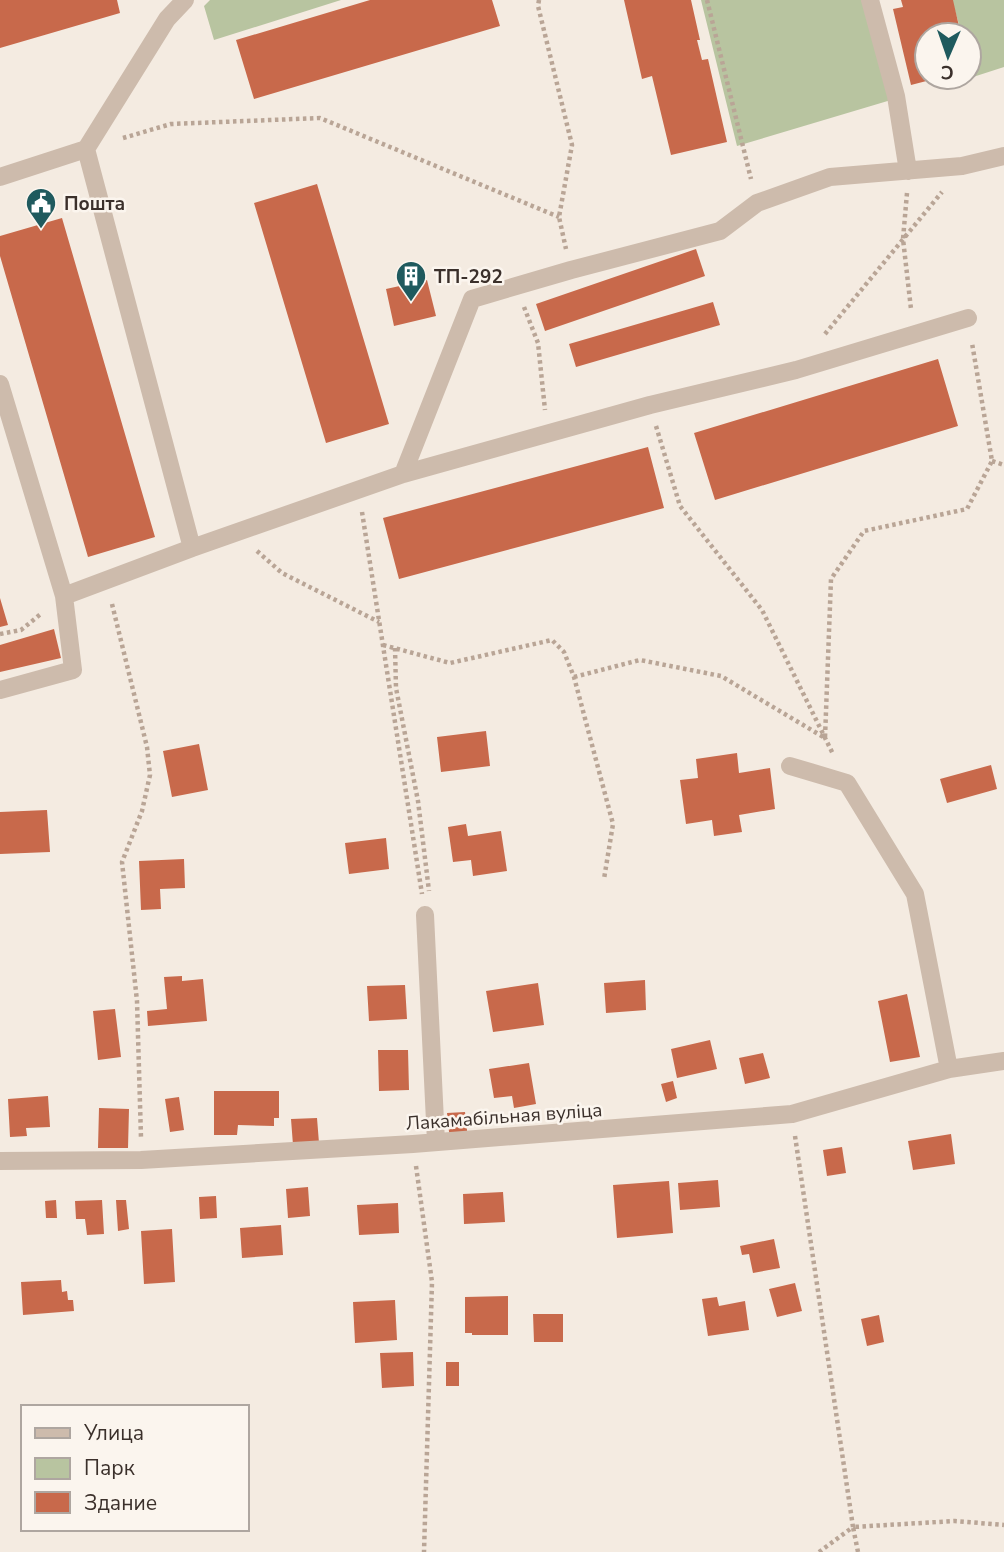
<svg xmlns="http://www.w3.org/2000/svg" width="1004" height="1552" font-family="'Nunito Sans',sans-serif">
<rect width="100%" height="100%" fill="#f4ebe1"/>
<path fill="#b8c4a0" d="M210,0h131l-127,40 -10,-34z
M701,0h162l28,100 -154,46z
M952,0h52v67l-31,10 -4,-15v-27h-7z"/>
<path fill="#c8694b" d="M0,0h117l3,13 -120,35z
M370,0h122l8,26 -246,73 -18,-59z
M624,0h67l9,40h-3l5,20 6,-1 19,83 -56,13 -19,-79 -10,3z
M901,0h52l8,35h-34v42l11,1 -27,7 -18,-76 10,-2z
M317,184l72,240 -63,19 -72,-240z
M62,218l93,319 -67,20 -88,-301v-20z
M696,249l9,27 -160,55 -9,-27z
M427,280l9,36 -42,10 -8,-37z
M713,302l7,23 -144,42 -7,-23z
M938,359l20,67 -243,74 -21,-67z
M648,447l16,61 -265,71 -16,-61z
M0,598l8,27 -8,2z
M54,629l7,29 -61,14v-27z
M486,731l4,35 -49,6 -4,-35z
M199,744l9,46 -36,7 -9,-46z
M737,753l2,20 31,-5 5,41 -36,6 3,17 -28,4 -2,-16 -26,4 -6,-44 18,-2 -2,-19z
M991,765l6,24 -50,14 -7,-24z
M47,810l3,42 -50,2v-42z
M466,824l2,12 33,-5 6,40 -34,5 -2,-16 -18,2 -5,-35z
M386,838l3,31 -40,5 -4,-31z
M184,859l1,29 -25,1 1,20 -20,1 -2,-49z
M182,976v5l21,-2 4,42 -59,5 -1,-15 20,-2 -3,-32z
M645,980l1,30 -40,3 -2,-30z
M538,983l6,42 -51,7 -7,-41z
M405,985l2,34 -38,2 -2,-35z
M907,994l13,63 -30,5 -12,-61z
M115,1009l6,48 -23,3 -5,-49z
M710,1040l7,29 -40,9 -6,-29z
M378,1050h30l1,40 -30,1z
M763,1053l7,25 -25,6 -6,-26z
M529,1063l7,41 -22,4 -2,-12 -18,2 -5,-29z
M673,1081l4,17 -11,4 -5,-18z
M214,1091h65v27h-5v8l-36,-1 -1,10h-23z
M48,1096l2,31 -24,1 1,8 -17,1 -2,-38z
M179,1097l5,33 -14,2 -5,-33z
M99,1108l30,1 -1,39h-30z
M465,1112l3,27 -18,2 -3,-28z
M317,1118l2,25 -26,2 -2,-26z
M951,1134l4,30 -42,6 -5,-29z
M842,1147l4,26 -19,3 -4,-26z
M718,1180l2,27 -40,3 -2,-27z
M669,1181l4,52 -56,5 -4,-53z
M308,1187l2,29 -22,2 -2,-29z
M503,1192l2,30 -41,2 -1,-30z
M216,1196l1,22 -17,1 -1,-22z
M56,1200l1,18h-11l-1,-17z
M102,1200l2,34 -17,1 -2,-16h-9l-1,-18z
M116,1200h10l3,29 -11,2z
M398,1203l1,30 -40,2 -2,-30z
M281,1225l2,30 -41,3 -2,-30z
M172,1229l3,53 -31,2 -3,-53z
M774,1239l6,29 -27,5 -4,-19 -7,1 -2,-9z
M61,1280l1,12 5,-1 1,9h5l1,11 -51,4 -2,-33z
M795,1283l7,28 -25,6 -8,-28z
M508,1296v39h-36v-2h-7v-36z
M717,1297l2,9 26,-5 4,29 -41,6 -6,-37z
M395,1300l2,40 -42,3 -2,-41z
M533,1314h30v28h-29z
M879,1315l5,27 -17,4 -6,-27z
M413,1352l1,34 -32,2 -2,-35z
M446,1362h13v24h-13z"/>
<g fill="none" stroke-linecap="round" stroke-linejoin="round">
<path stroke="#b9a596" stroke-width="4.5" stroke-dasharray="3.5 3.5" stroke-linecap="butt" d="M539,0l-1,6 34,139 -13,72 7,32
M707,0l44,179
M123,138l48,-14 149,-6 239,99
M907,193l-4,46 8,70
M524,307l14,36 7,67
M825,334l117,-142
M656,426l24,80 82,104 71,144
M992,461l12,4
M362,512l60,382
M257,551l25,22 97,49
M112,604l35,143 3,28 -8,36 -20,51 15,139 4,137
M0,634l21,-4 21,-17
M383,645l67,18 102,-23 12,12 10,25 39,147 -9,55
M395,648l1,40 22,113 11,90
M574,677l66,-17 81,16 104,62 6,-159 33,-48 103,-22 25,-48 -20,-118
M795,1136l58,391 -34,25
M416,1166l16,116 -8,270
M858,1552l-5,-25 102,-6 49,4"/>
<path stroke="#cdbbac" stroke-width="18" d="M870,0l26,96 12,75
M86,149l106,399 211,-74 69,-175 99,-29 149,-39 37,-28 73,-26 132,-11 42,-10
M0,177l86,-28 81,-130 18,-19
M0,384l64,212 9,74 -73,20
M403,474l247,-69 146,-35 172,-52
M64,596l128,-48
M790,766l57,17 68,111 34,175
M425,915l11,227
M0,1161l141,-1 272,-16 379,-30 157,-45 55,-8"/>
</g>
<defs>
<g id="civic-pin" transform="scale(1.575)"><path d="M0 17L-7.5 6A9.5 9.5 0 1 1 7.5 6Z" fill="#1f5a5e" stroke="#fbf5ee"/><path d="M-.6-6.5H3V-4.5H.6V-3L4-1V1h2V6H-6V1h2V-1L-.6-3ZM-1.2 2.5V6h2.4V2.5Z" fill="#fff"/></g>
<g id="building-pin" transform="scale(1.575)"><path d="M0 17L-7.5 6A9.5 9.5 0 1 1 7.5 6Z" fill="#1f5a5e" stroke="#fbf5ee"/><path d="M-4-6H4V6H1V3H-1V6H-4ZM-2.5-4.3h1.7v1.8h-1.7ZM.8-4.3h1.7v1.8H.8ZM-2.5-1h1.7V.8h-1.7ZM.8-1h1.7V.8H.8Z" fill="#fff"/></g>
</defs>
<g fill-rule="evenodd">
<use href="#civic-pin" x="41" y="203"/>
<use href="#building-pin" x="411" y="276"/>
</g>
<g text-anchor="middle" stroke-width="5" stroke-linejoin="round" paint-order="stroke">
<g font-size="19" font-weight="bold" fill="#3b302b" stroke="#fbf5ee" text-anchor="start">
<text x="64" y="210">Пошта</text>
<text x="434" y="283">ТП-292</text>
</g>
<g font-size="19" fill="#3b302b" stroke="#fbf5ee">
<text transform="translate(504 1116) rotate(-4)" y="7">Лакамабільная вуліца</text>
</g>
</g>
<rect x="21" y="1405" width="228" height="126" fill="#fbf5ee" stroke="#aea6a0" stroke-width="2"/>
<rect x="35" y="1428" width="35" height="10" fill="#cdbbac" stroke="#aea6a0" stroke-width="2"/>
<text x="84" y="1440" font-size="21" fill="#3b302b">Улица</text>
<rect x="35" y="1458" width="35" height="21" fill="#b8c4a0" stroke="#aea6a0" stroke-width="2"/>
<text x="84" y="1475" font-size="21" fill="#3b302b">Парк</text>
<rect x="35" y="1492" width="35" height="21" fill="#c8694b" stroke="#aea6a0" stroke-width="2"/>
<text x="84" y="1510" font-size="21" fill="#3b302b">Здание</text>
<g transform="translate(948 56) rotate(182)"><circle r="33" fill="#fbf5ee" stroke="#aea6a0" stroke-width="2"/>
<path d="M0-5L12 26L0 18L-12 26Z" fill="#1f5a5e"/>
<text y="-10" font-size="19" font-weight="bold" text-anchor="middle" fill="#3b302b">С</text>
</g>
</svg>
